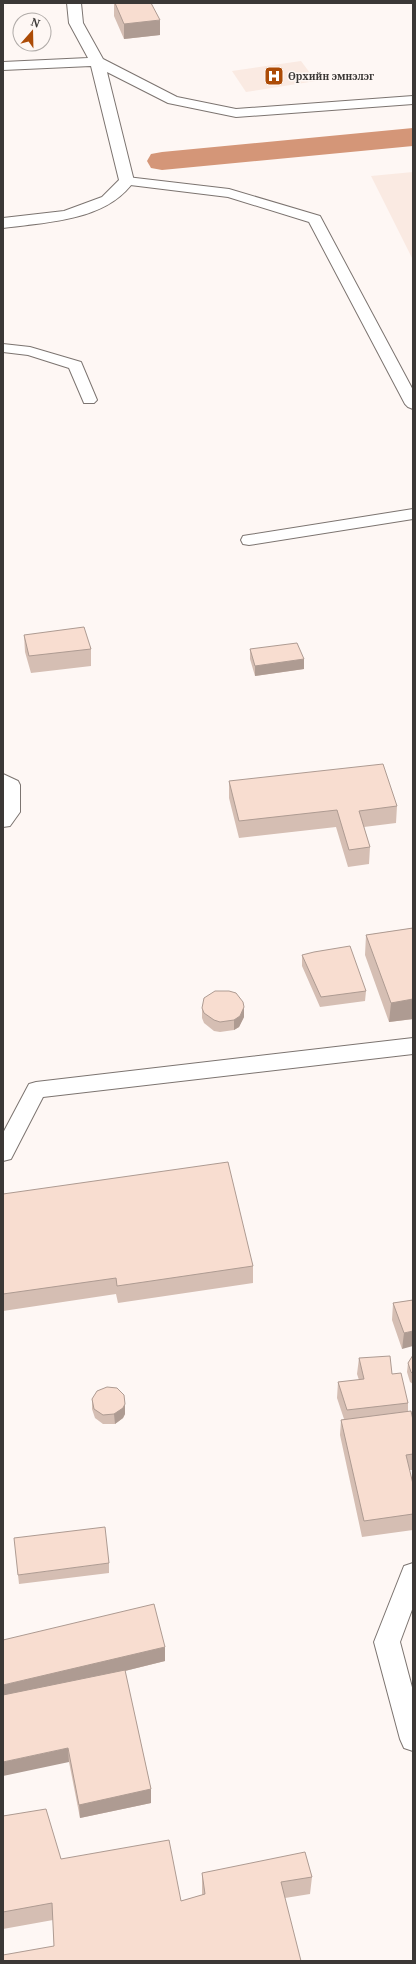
<svg xmlns="http://www.w3.org/2000/svg" width="416" height="1964" font-family="'Noto Serif',serif">
<rect width="100%" height="100%" fill="#fef7f4"/>
<path fill="#faeae2" d="M301,61l15,20 -70,11 -14,-21z
M413,172v88l-42,-84z"/>
<g fill="none" stroke-linecap="round" stroke-linejoin="round">
<path fill="#d49678" fill-rule="evenodd" d="M413,128v18l-251,24 -11,-2 -4,-7 4,-7 11,-2z"/>
<g stroke="#7c7470" stroke-width="2">
<path id="lane" d="M127,177l102,12 91,27 93,174v19l-5,-2 -3,-3 -96,-182 -81,-25 -106,-13 -2,-3 2,-3z
M3,344l27,3 51,15 16,38 -3,3h-10l-15,-35 -41,-13 -25,-3z
M413,509v10l-164,26 -6,-1 -2,-4 2,-4 6,-1z
M3,774l15,7 2,4v27l-10,14 -7,1z
M413,1038v16l-370,43 -32,62 -8,2v-28l26,-49 7,-2z
M413,1563v44l-13,35 13,49v60l-9,-3 -4,-9 -26,-97 30,-76z"/>
</g>
<g stroke="#7c7470" stroke-width="2">
<path id="street" d="M67,3h14l2,20 20,36 74,38 59,12 177,-13v8l-177,13 -68,-14 -61,-31 27,109c-27,40 -87,41 -131,47v-10l61,-7 38,-14 17,-17 -28,-114 -88,4v-8l85,-4 -19,-35z"/>
</g>
<use href="#lane" fill="#fff" fill-rule="evenodd"/>
<use href="#street" fill="#fff" fill-rule="evenodd"/>
</g>
<path fill="#d5beb3" d="M114,3h37l9,32 -36,4 -10,-23z
M24,635l67,14v17l-60,7 -6,-21z
M250,649l54,10v10l-49,7 -5,-17z
M229,781l168,25 -1,17 -32,4 6,20 -1,17 -21,3 -12,-40 -97,11 -10,-40z
M413,928v91l-24,3 -24,-67 1,-20z
M302,955l64,36 -1,10 -45,6 -18,-41z
M244,1007v10l-5,10 -5,3 -14,2 -6,-1 -10,-8 -2,-5v-10z
M3,1194l250,72v17l-135,20 -2,-9 -113,17z
M413,1300l-11,49 -10,-29 1,-17z
M413,1355v29l-3,-2 -3,-10 1,-9z
M359,1358l33,16 16,29v8l5,9v50h-4l4,14v46l-51,7 -22,-102 1,-15 3,-1 -7,-21 1,-16 21,-2 -2,-6z
M92,1399l33,15 -2,4 -8,6h-12l-8,-6 -3,-9z
M109,1563v10l-90,11 -1,-9z
M3,1640l162,7v14l-40,10 26,118v14l-71,15 -11,-56z
M3,1816l58,43 120,42 21,-6v-22l110,4 -2,17 -25,4 -231,48 -1,-26 -50,9z"/>
<path fill="#ae9b92" d="M160,20v15l-36,4v-15z
M304,659v10l-49,7v-10z
M413,999v20l-24,3 2,-19z
M244,1007v10l-5,10 -5,3v-10z
M413,1331v15l-11,3 2,-16z
M125,1404v10l-2,4 -8,6 -1,-10z
M165,1647v14l-162,40v-16z
M68,1748l1,14 -66,14v-14z
M151,1789v14l-71,15 -1,-13z"/>
<path fill="#f8ddd0" stroke="#ae9b92" d="M115,3h36l9,17 -36,4z
M84,627l7,22 -62,7 -5,-21z
M297,643l7,16 -49,7 -5,-17z
M383,764l14,42 -38,5 11,36 -21,3 -12,-40 -98,11 -10,-40z
M413,928v71l-22,4 -25,-68z
M350,946l16,45 -45,6 -19,-42 12,-3z
M215,991h14l7,2 7,9 1,5 -4,9 -6,4 -14,2 -6,-2 -10,-7 -2,-5 2,-10z
M228,1162l25,104 -136,20 -1,-8 -113,16v-100z
M413,1300v31l-9,2 -11,-30z
M413,1355v19l-2,-2 -3,-9z
M390,1356l2,18 9,-1 7,30 -61,7 -9,-28 26,-3 -5,-21z
M107,1387l10,1 7,7 1,9 -2,4 -9,6 -11,1 -9,-6 -2,-10 5,-8z
M411,1411l2,9v34l-7,1 7,29v30l-49,7 -23,-101z
M105,1527l4,36 -91,12 -4,-37z
M154,1604l11,43 -162,38v-45z
M125,1670l26,119 -72,16 -11,-57 -65,14v-67z
M46,1809l15,50 108,-19 12,61 24,-7 -3,-21 103,-21 7,25 -31,5 20,79h-298v-6l51,-9 -2,-43 -49,9v-96z"/>
<defs>
<g id="hospital-square" transform="scale(1)"><rect x="-9" y="-9" width="18" height="18" rx="4" fill="#ac4b06" stroke="#fef7f4"/><path d="M-5-5h3v3.5h4V-5h3V5h-3V1.5h-4V5h-3Z" fill="#fff"/></g>
</defs>
<g fill-rule="evenodd">
<use href="#hospital-square" x="274" y="76"/>
</g>
<g text-anchor="middle" stroke-width="3" stroke-linejoin="round" paint-order="stroke">
<g font-size="10" font-weight="bold" fill="#3b3836" stroke="#fef7f4" text-anchor="start">
<text x="288" y="80">Өрхийн эмнэлэг</text>
</g>
</g>
<rect width="416" height="1964" fill="none" stroke="#3b3836" stroke-width="8"/>
<g transform="translate(32 32) rotate(20)"><circle r="19" fill="#fef7f4" stroke="#b0aba8"/>
<path d="M0-3L7 15L0 10L-7 15Z" fill="#ac4b06"/>
<text y="-6" font-size="11" font-weight="bold" text-anchor="middle" fill="#3b3836">N</text>
</g>
</svg>
